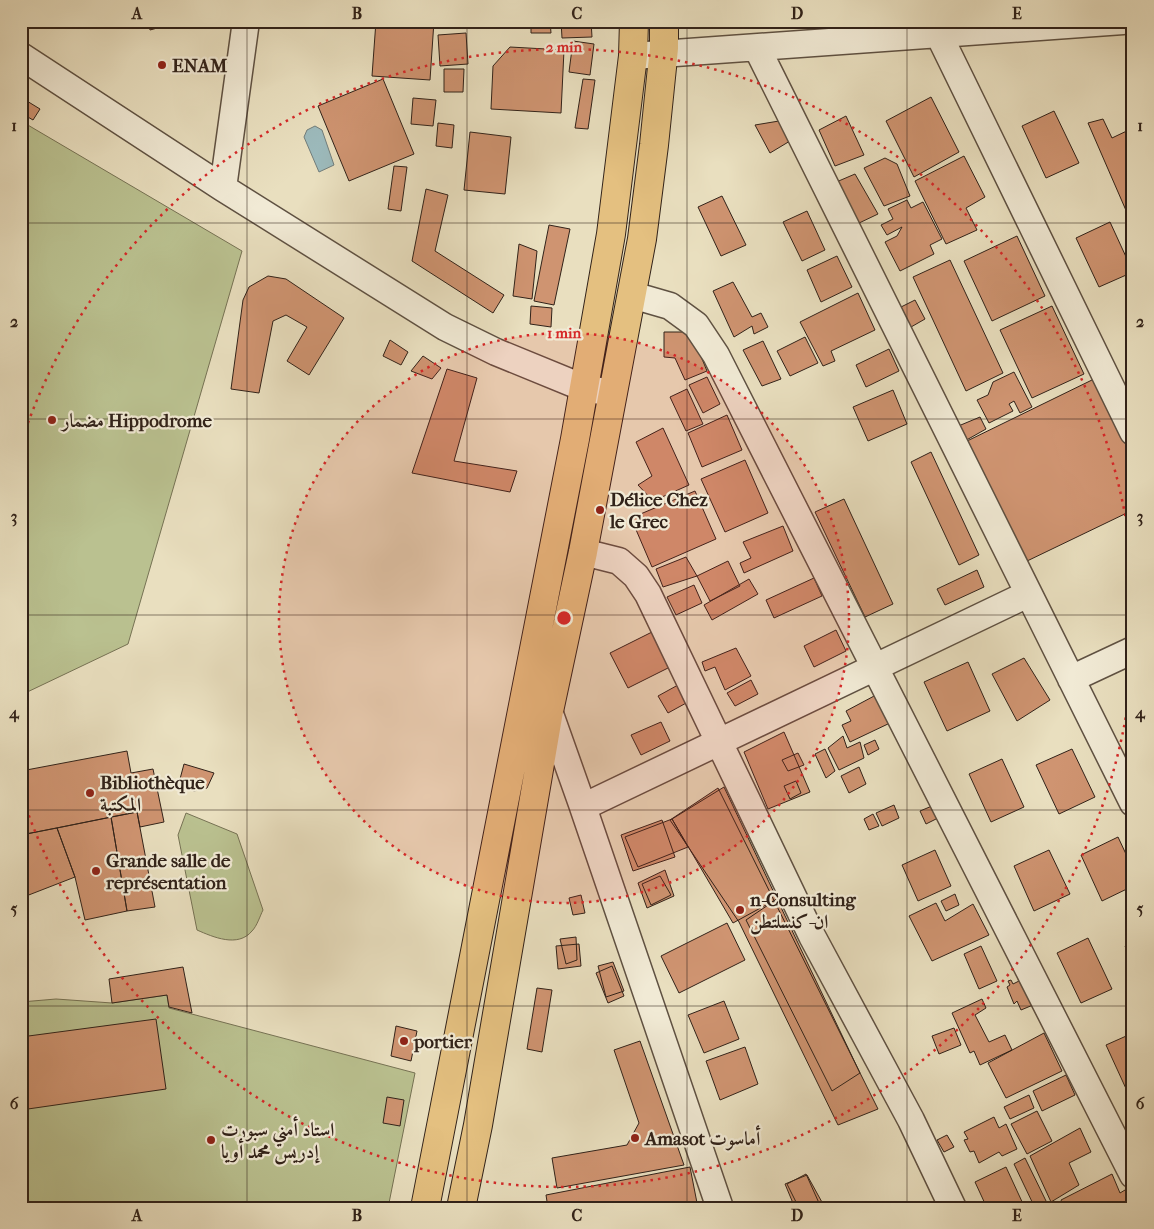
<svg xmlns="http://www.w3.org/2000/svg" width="1154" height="1229" font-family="'IM FELL French Canon',Amiri,serif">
<rect width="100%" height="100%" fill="#e9dfbf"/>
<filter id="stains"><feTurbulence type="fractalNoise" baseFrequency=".004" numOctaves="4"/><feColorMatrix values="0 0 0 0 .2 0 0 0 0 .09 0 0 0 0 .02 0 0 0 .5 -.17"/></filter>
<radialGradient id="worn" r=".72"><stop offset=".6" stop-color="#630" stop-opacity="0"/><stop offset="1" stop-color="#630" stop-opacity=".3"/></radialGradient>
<path fill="#bac190" stroke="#767254" d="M21,121l221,130 -114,393 -107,51z
M186,813l51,21 26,76c-3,6 -6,16 -11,21 -14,17 -39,6 -55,-1l-19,-95z
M167,995l2,13 246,65 -27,135h-367v-206l35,-3 56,4z"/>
<path fill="#9cbabc" stroke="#717d7b" d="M315,126l7,4 12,35 -15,7 -15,-35 3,-7z"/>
<path fill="#cf9471" stroke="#312219" d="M148,21h35l-33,9z
M293,21h28v2h-28z
M376,21h58l-4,59 -58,-4z
M498,21h52l1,12h-20v-6l-33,1z
M561,21h30l1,16 -30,1z
M466,33l2,31 -28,2 -2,-31z
M573,41l21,3 -4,31 -21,-3z
M510,47l54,3 -3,63 -70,-4 2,-43z
M444,69h20l-1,23h-19z
M383,79l31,75 -65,27 -31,-75z
M583,79l12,1 -7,49 -13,-1z
M931,97l28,55 -45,25 -28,-56z
M22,98l18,11 -7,11 -12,-7z
M413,98l23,2 -3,26 -22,-2z
M1054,111l25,52 -33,15 -24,-52z
M846,116l18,39 -29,11 -16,-36z
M1103,119l9,19 21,-10v85l-5,2 -40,-92z
M785,120l10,18 -25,15 -15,-28z
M438,123l16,2 -2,23 -16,-2z
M470,132l41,5 -6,57 -41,-4z
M964,156l21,41 -19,11 11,22 -31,14 -31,-63z
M885,158l12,6 13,32 -26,10 -20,-38z
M394,166l13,1 -6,44 -13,-2z
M855,174l23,40 -21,10 -23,-41z
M426,189l22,6 -13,56 69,44 -11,18 -81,-52z
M722,196l24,49 -25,11 -23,-49z
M907,200l4,8 12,-6 19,37 -12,6 4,9 -34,17 -15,-29 12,-6 5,-9 -15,8 -6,-10 12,-6 -5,-10z
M807,211l18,39 -23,11 -19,-39z
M1110,222l23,50 -34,15 -23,-49z
M549,225l21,4 -16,76 -20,-4z
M1017,236l28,60 -53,25 -28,-60z
M519,244l18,7 -5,48 -19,-3z
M837,256l15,31 -31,15 -14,-32z
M950,260l53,113 -37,18 -53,-114z
M268,276l18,3 58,39 -35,57 -22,-14 20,-34 -21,-12 -13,6 -14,72 -28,-4 12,-89 6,-13z
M733,282l19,35 9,-4 7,14 -14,7 -2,-8 -18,11 -21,-46z
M858,293l17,37 -44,21 4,10 -12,5 -23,-44z
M915,300l10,19 -14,8 -10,-20z
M531,306l21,2 -1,19 -21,-3z
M1052,306l32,68 -52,24 -32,-68z
M664,332h27l16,39 -22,9 -10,-22 -11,-1z
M805,337l13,26 -28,13 -13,-25z
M390,340l18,12 -7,13 -18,-9z
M763,341l18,38 -19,7 -19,-36z
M889,349l10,22 -33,16 -10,-22z
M423,356l18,12 -9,11 -21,-8z
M447,369l30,9 -23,83 63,10 -7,21 -98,-19z
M1014,372l18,35 -12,6 -6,-12 -5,3 4,7 -24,12 -12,-23 11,-5 5,-13z
M707,377l13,27 -17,9 -14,-28z
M1094,379l39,80v51l-108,52 -62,-119z
M687,389l16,35 -17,7 -16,-34z
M893,390l14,34 -39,17 -15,-34z
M727,415l15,35 -40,17 -14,-34z
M980,417l6,12 -23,13 -7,-15z
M663,428l26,57 -36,16 -15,-16 14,-9 -16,-34z
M931,452l48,103 -20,10 -48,-103z
M745,460l23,53 -43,19 -24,-53z
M695,491l21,48 -64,28 -21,-49z
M844,499l49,105 -28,13 -50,-105z
M783,526l10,25 -49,22 -4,-10 11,-5 -8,-16z
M686,557l11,19 -34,11 -7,-18z
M728,561l12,25 -30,15 -13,-25z
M977,570l7,17 -39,18 -8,-16z
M814,578l8,18 -48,22 -8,-18z
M749,579l9,15 -46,26 -8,-15z
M694,585l8,18 -26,12 -9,-18z
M836,630l10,21 -32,16 -10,-21z
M652,632l18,35 -42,21 -18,-35z
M736,648l15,28 -26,14 -10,-23 -10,4 -3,-9z
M1024,658l26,42 -33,21 -25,-47z
M968,662l22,49 -43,20 -23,-49z
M751,680l7,14 -23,12 -8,-13z
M678,685l10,17 -20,11 -10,-17z
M876,695l14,28 -40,19 -8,-17 9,-4 -5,-10z
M661,722l9,19 -29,14 -10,-20z
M784,732l26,60 -42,17 -24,-57z
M843,736l4,12 13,-6 4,16 -25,12 -11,-22z
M875,740l4,9 -11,6 -4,-10z
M825,749l10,22 -9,7 -11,-24z
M1072,749l23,48 -36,17 -23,-49z
M127,751l4,22 22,-4 11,53 -24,5 -3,-15 -116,23v-64z
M798,753l6,12 -16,6 -6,-11z
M1002,759l22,48 -33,15 -22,-48z
M184,764l30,9 -7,15 -13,3 -9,-5 -5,-7z
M859,767l7,17 -17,9 -8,-17z
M796,781l5,12 -11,6 -6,-13z
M724,787l53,112 -44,24 -61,-104z
M718,788l160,321 -40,16 -99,-203 -69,-102z
M894,805l5,13 -17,8 -6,-13z
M932,806l6,12 -12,6 -6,-13z
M137,812l18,95 -28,4 -16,-94z
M873,814l6,12 -10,4 -5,-11z
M111,817l16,94 -42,9 -10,-43 -18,-49z
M672,819l16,28 -50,20 -13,-30z
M662,820l13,37 -42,14 -12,-36z
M57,828l18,49 -54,21v-63z
M1118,837l15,32v17l-31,15 -21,-46z
M935,850l16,36 -33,15 -16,-36z
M1049,850l21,44 -36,17 -20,-45z
M665,870l9,26 -27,12 -9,-25z
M660,876l11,19 -20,10 -9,-21z
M955,894l4,11 -13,6 -5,-10z
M581,895l4,18 -12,2 -4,-17z
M777,899l83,174 -28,18 -86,-171z
M936,903l9,18 28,-17 16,31 -57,26 -23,-45z
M727,923l18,37 -66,33 -18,-37z
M576,937l1,23 -11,4 -6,-25z
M1088,938l24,51 -31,14 -24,-50z
M1133,942v20l-8,-16z
M579,944l2,22 -23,3 -2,-23z
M981,946l16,35 -18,8 -15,-35z
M613,962l11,29 -18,6 -8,-31z
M612,966l12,30 -16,7 -12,-30z
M183,967l9,46 -23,-6 -2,-12 -55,8 -3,-24z
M1011,980l2,4 6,-3 14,24 -12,5 -4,-9 -3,3 -7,-17 3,-2 -2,-4z
M537,988l15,2 -10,62 -15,-3z
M982,999l4,9 -11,7 14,27 16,-7 7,15 -32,15 -6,-14 -4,2 -18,-40z
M724,1001l15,38 -35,14 -16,-38z
M156,1019l10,70 -145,21v-73z
M396,1026l21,5 -6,30 -20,-5z
M954,1028l7,17 -22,9 -7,-18z
M1044,1033l18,38 -56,27 -18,-35z
M1133,1033v58l-5,2 -22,-48z
M640,1041l44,124 -127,23 -5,-30 75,-13 12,-22 -25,-73z
M745,1047l13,37 -38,16 -14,-39z
M1066,1075l9,20 -33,16 -9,-20z
M1029,1095l5,13 -24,11 -6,-12z
M387,1097l17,3 -4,26 -17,-3z
M1037,1111l15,30 -25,13 -16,-30z
M994,1117l5,11 7,-4 11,25 -15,7 -3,-4 -20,11 -5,-12 -4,1 -6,-12 4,-1 -4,-7z
M1080,1128l11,24 -22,11 10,22 -28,17 -21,-46z
M947,1135l7,12 -10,5 -7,-12z
M1025,1158l23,47 -6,3h-7l-21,-44z
M690,1167l8,41h-150l-2,-13z
M1006,1167l18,39 -37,2 -12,-26z
M806,1174l13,29 -10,5h-10l-12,-24z
M1112,1174l8,19 5,-3 7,18h-68l-3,-8z
M807,1175l16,29 -8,4h-20l-10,-24z"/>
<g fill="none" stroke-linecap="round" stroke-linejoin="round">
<g stroke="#5f5142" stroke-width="29">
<path id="street" d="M939,35l194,397
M757,48l376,755
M21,56l202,132 222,139 51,25 88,36 27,5
M633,56l490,-35
M223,188l23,-167
M632,295l38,11 26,19 20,30 417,820
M583,552l36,9 17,15 12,18 164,342 99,184 42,88
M1071,679l62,-29
M549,711l34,96 445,-213
M583,807l137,401"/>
</g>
<g stroke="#312219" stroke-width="30">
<path id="primary" d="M425,1208l150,-769 36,-205 22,-178 1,-35
M461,1208l17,-83 71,-414 34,-159 59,-313 12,-94 10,-97v-27"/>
</g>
<use href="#street" stroke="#f1ead5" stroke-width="26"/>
<use href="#primary" stroke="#e4c080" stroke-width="28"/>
</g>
<path fill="none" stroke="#312219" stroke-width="1" stroke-opacity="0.55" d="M247,21v1187M467,21v1187M687,21v1187M907,21v1187M21,223h1112M21,419h1112M21,615h1112M21,810h1112M21,1006h1112"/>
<circle cx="564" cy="618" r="285" fill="#d62828" fill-opacity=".12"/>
<g fill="none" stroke="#d62828" stroke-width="2.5" stroke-dasharray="2.5 5">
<circle cx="564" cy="618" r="285"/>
<path d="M1132 673A571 571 0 0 1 23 799M23 437A571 571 0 0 1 1132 563"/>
</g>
<g fill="#8f2418" stroke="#f1ead5" stroke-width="2">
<circle cx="162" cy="65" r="5"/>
<circle cx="52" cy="420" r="5"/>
<circle cx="600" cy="510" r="5"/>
<circle cx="90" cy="793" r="5"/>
<circle cx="96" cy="871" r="5"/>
<circle cx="740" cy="910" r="5"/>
<circle cx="404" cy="1041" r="5"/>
<circle cx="635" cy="1138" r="5"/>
<circle cx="211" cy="1140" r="5"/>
</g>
<g text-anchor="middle" stroke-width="4.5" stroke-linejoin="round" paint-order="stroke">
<g font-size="19" font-weight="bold" fill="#312219" stroke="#f1ead5" text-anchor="start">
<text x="172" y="72">ENAM</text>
<text x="62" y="427">مضمار Hippodrome</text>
<text x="610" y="506">Délice Chez<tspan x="610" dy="22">le Grec</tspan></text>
<text x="100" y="789">Bibliothèque<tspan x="100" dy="22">المكتبة</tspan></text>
<text x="106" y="867">Grande salle de<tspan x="106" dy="22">représentation</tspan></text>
<text x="750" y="906">n-Consulting<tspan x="750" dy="22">ان-كنسلتطن</tspan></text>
<text x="414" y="1048">portier</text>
<text x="221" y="1136">استاد أمني سبورت<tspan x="221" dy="22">إدريس محمد أويا</tspan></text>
<text x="645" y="1145">Amasot أماسوت</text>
</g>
</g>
<circle cx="564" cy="618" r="8" fill="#d62828" stroke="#f1ead5" stroke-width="2.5"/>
<g font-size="15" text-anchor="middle" font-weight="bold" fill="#d62828" stroke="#f1ead5" stroke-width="4.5" stroke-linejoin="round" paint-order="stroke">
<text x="564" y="52">2 min</text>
<text x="564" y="338">1 min</text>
</g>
<rect width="1154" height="1229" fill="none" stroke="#e9dfbf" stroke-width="55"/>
<rect x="28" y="28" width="1098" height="1174" fill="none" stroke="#312219" stroke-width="2"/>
<g font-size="16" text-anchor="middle" font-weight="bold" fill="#312219">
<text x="137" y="19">A</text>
<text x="357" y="19">B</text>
<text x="577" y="19">C</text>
<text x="797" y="19">D</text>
<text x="1017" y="19">E</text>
<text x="14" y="131">1</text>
<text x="1140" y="131">1</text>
<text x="14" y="327">2</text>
<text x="1140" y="327">2</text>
<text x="14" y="522">3</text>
<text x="1140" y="522">3</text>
<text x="14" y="718">4</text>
<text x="1140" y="718">4</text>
<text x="14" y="914">5</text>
<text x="1140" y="914">5</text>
<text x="14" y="1109">6</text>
<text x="1140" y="1109">6</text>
<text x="137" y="1221">A</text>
<text x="357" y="1221">B</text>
<text x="577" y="1221">C</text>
<text x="797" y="1221">D</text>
<text x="1017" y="1221">E</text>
</g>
<rect width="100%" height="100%" filter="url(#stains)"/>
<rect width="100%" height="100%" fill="url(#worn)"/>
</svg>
